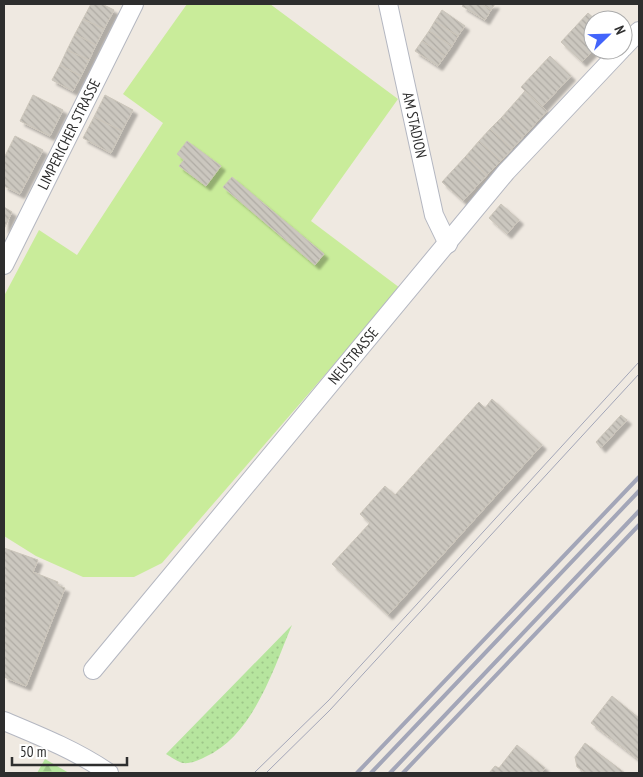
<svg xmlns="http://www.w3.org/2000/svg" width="643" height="777" font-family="'PT Sans Narrow',sans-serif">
<defs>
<pattern id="grass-dots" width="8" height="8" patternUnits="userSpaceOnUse" patternTransform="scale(1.25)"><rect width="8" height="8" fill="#b6e59e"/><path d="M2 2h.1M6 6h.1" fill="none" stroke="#9dc588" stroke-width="1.8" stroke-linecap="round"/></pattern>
<pattern id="forest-firs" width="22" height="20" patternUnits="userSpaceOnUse" patternTransform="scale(1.25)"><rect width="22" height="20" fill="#b6e59e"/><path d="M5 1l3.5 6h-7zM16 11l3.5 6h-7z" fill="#9dc588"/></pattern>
<pattern id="building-back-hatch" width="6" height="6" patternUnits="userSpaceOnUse" patternTransform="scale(1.25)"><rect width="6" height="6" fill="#cbc7bf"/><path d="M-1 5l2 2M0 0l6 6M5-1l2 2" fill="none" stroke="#afaba4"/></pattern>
<filter id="shadow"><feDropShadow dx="4.5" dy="4.5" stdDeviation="1" flood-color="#0004"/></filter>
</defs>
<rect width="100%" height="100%" fill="#efe9e1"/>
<path fill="url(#grass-dots)" d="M292,625c-19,45 -39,111 -87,132 -5,3 -15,7 -22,6 -5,-1 -12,-6 -17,-9z"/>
<path fill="url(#forest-firs)" d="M45,759l24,14h-32z"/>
<path fill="#c9ec9a" d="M187,4h83l128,95 -87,122 89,67 -238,275 -28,14h-51l-47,-21 -32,-20v-240l35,-66 38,25 86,-132 -40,-29z"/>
<path fill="url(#building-back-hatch)" stroke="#cbc5ba" filter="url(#shadow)" d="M91,4h11l12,6 -10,19 -21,-10z
M464,4h18l9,6 -6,10 -23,-14z
M482,4h13l-4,6z
M442,10l23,16 -7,10 -23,-15z
M588,13l8,7h-3l1,30 -12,12 -21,-20z
M83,19l21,10 -8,16 -21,-11z
M435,21l23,15 -6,10 -23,-15z
M429,31l23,15 -7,10 -23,-15z
M75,34l21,11 -7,15 -22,-10z
M422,41l23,15 -7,10 -23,-15z
M67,50l22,10 -8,16 -21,-11z
M550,56l21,20 -29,31 -21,-20z
M60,65l21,11 -8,15 -21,-11z
M525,91l22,20 -24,26 -21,-20z
M33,95l30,15 -13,26 -30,-15z
M105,95l28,15 -11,21 -28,-14z
M94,117l28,14 -11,22 -28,-15z
M502,117l21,20 -11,12 -22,-20z
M490,129l22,20 -11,12 -22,-20z
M15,136l28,14 -23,44 -16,-8v-28z
M187,141l34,25 -15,20 -27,-20 5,-6 -7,-6z
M479,141l22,20 -14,14 -21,-19z
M466,156l21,19 -24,26 -21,-19z
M232,177l92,77 -9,11 -92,-78z
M501,204l18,16 -12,14 -18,-16z
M4,207l8,5 -8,17z
M492,399l50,46 -154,170 -56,-51 38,-41 -10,-9 25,-28 10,9 84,-93 6,6z
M621,415l6,5 -26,28 -5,-6z
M4,548l34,12 -5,12 25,10 -1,3 8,3 -39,98 -22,-9z
M612,696l27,22v42l-48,-37z
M585,743l40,30h-39l-9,-6 -2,-10z
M517,745l28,23 -4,5h-52l6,-7 4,2z"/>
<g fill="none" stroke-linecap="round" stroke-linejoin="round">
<g stroke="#b4b7c1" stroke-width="20">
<g id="street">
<path id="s1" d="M388,4l46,211 14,29"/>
<path d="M623,48l16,-17"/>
<path id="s2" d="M4,265l130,-261"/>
<path id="s3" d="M93,670l413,-498 115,-122"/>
<path d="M4,721c36,15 73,30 105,52"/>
</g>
</g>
<use href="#street" stroke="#fff" stroke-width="18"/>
<path stroke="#a3a6b8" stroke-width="1" d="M254,773l75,-73 310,-338
M266,773l64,-63 309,-336"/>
<path stroke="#a3a6b8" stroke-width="4" d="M357,773l282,-296
M371,773l268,-282
M390,773l249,-262
M403,773l236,-248"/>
</g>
<g text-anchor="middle" stroke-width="5" stroke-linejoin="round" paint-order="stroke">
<g font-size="15" fill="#2e2e2e" stroke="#fff">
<text dy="5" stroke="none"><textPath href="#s1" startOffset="124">AM STADION</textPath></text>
<text dy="5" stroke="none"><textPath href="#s2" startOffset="146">LIMPERICHER STRASSE</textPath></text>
<text dy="5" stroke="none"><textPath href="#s3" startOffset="408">NEUSTRASSE</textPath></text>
</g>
</g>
<rect width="643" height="777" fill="none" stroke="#2e2e2e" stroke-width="10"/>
<g transform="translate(608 35) rotate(67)"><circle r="24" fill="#ffffff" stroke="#ababab"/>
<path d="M0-4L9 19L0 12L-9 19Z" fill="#4264fb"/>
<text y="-8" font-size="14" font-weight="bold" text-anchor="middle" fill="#2e2e2e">N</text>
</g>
<path d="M12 757v8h115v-8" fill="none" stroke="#2e2e2e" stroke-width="2.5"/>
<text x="20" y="757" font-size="15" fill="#2e2e2e" stroke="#ffffff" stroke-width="4" paint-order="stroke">50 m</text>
</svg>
